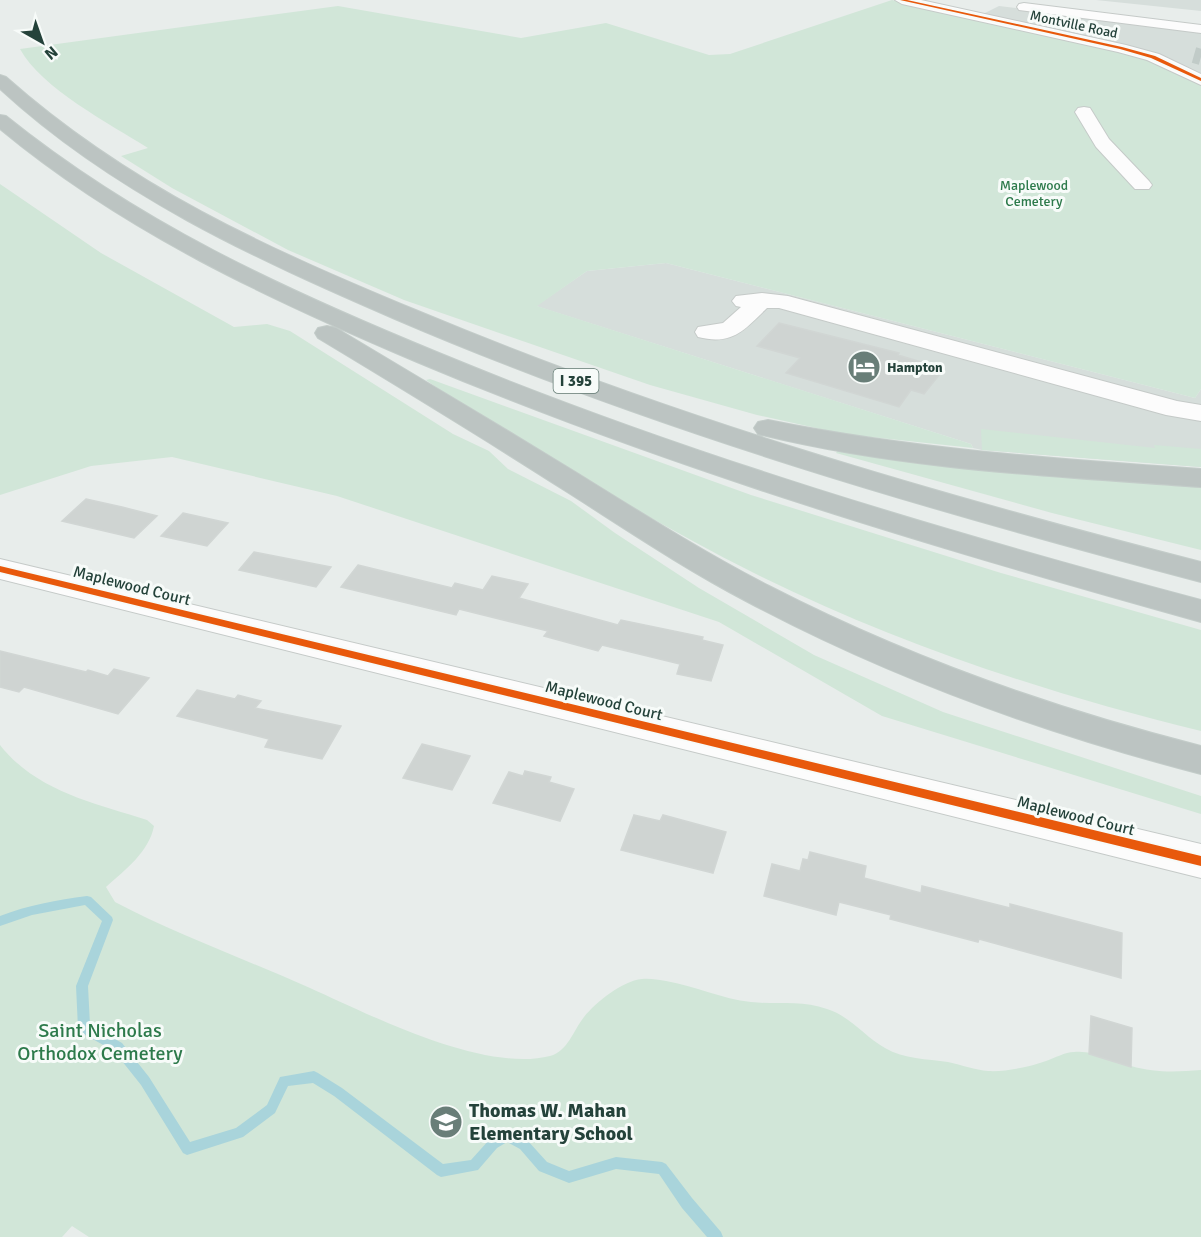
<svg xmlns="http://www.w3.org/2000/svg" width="1201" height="1237" font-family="Signika,sans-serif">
<rect width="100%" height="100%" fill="#e8edeb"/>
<path fill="#d6dedb" d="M1096,0h105v11z
M999,6l202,24v46l-222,-60z
M666,263l529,135 6,-9v78l-219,-17 -9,-2 -2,-4 -435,-138 51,-35z"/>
<path fill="#d1e6d8" d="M892,0l231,51 35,12 43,19v307l-6,9 -529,-135 -79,8 -50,35 434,138 2,4 -130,-14 -86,-19 -107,-30 -246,-85 -116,-50 -116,-62 -51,-32 27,-8c-38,-24 -107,-60 -128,-99l318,-43 183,32 85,-15 103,32 21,-1z
M0,184l101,69 133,74 33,-3 23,7 163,103 36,17 19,18 63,32 44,32 84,55 115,67 129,57 258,84v18l-319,-98 -163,-94 -382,-126 -165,-39 -81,9 -91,29z
M430,379l321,116 250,78 200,57v101c-153,-37 -306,-88 -447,-158 -54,-27 -107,-57 -159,-87 -57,-34 -115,-67 -169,-106z
M981,429l174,19 -1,-3 47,4v18l-219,-17z
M839,449l362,36v65l-149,-37 -216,-60z
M0,745c36,46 94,58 147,75l7,6c-5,26 -29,44 -48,61l9,15c63,33 130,57 195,86 60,27 174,85 240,68 18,-5 23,-25 34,-39 12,-15 38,-36 58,-38 7,-1 17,1 24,2 29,5 56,18 85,21 27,3 50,-2 76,7 23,7 38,28 58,39 19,11 42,11 63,14 14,3 27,8 40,9 18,1 41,-4 58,-10 9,-3 19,-9 28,-9 20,-2 39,9 57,14 24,7 46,6 70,4v167h-1112l-17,-11 -10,11h-62z"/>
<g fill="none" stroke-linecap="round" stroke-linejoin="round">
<path fill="#a9d4db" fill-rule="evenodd" d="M87,896l4,1 21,20 1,3 -25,66 2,39 32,18 27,34 41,65 46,-14 31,-23 13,-28 34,-6 4,2 24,15 101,76 28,-4 18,-20 18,-11 21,12 19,21 22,9 47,-14 46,5 4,2 26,34 29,34 2,5h-16l-25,-29 -23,-34 -43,-5 -47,14 -30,-12 -19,-22 -13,-7 -10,6 -19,22 -37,7 -4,-2 -103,-79 -21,-13 -25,3 -13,27 -32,24 -56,18 -4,-2 -42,-68 -27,-34 -34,-19 -2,-4 -2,-42 26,-65 -17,-16 -53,10 -32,11v-10c28,-11 57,-16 87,-20z"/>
</g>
<path fill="#cfd4d2" stroke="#d1d6d4" stroke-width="1.5" d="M779,323l120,30 -1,2 46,14 -20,25 -13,-4 -12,17 -113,-34 14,-15 -43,-12z
M86,499l36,8 35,9 -23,22 -72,-17z
M183,513l45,10 -21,23 -46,-10z
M254,552l77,15 -15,20 -77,-17z
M358,565l94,23 3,-5 28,7 9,-14 36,8 -9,14 99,27 3,-5 82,17 -1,3 21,5 -12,36 -34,-7 3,-10 -78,-19 -4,6 -54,-15 4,-5 -89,-22 -3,6 -115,-28z
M0,651l86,21 2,-2 20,6 6,-7 35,9 -31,36 -94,-27 -5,5 -19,-5z
M197,690l38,9 3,-4 23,6 -6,7 86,18 -19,33 -57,-12 4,-8 -92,-23z
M422,744l48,12 -18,34 -49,-12z
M525,771l26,6 -2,5 25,7 -14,32 -67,-18 16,-31 14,4z
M634,815l26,6 3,-6 63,17 -13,41 -92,-23z
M810,852l56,14 -2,12 57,15 1,-7 88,22v-4l112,29 -1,45 -142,-39 -1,3 -88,-23 1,-4 -52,-13 -3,13 -72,-19 8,-32 28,7 3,-12 5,1z
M1091,1016l41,12 -1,39 -42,-13z"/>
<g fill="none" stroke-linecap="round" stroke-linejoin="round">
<path stroke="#c1cbc8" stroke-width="16" stroke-dasharray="16 8" stroke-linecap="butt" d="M1194,55l7,2"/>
<g stroke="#c5cac8" stroke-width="2">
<path id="minor" d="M895,0h26l205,45 33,9 42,20v11l-54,-25 -29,-8 -216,-48z
M1024,3l177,22v8l-182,-23 -2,-3 2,-3z
M1084,107l6,1 19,31 40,42 3,4 -3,4h-14l-39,-42 -21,-35 3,-4z
M762,293l26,3 389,105 24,4v16l-35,-6 -387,-107h-12c-22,21 -34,38 -69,29l-3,-5 3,-5 25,-4 18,-16 -5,-1 -4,-5 4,-5z
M0,559l1201,285v34l-1201,-299z"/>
</g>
<g stroke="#c3ccc9" stroke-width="2">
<path id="highway" d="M0,75l6,2c124,110 260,171 412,234 253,106 517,183 783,251v20c-273,-72 -545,-151 -806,-263 -141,-61 -281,-125 -395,-230z
M0,115l6,1c133,107 277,173 433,237 247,102 504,178 762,247v22c-266,-74 -530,-153 -784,-260 -148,-63 -293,-130 -417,-233z
M327,326l9,2c80,48 161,96 241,145 63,39 126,79 192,113 138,71 282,122 432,160v28c-158,-41 -311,-96 -455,-173 -63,-33 -122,-73 -182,-111 -81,-52 -163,-102 -246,-152l-3,-5 3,-5z
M768,420c143,29 288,39 433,49v18c-148,-11 -298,-17 -443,-53l-4,-6 4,-6z"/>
</g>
<use href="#minor" fill="#fcfcfc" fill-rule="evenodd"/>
<use href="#highway" fill="#bcc4c2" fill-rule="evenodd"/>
<g stroke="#f7fbf9" stroke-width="4">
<path id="cycleway" d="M900,0h7l215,47 33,9 46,22v3l-50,-23 -31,-9z
M0,566l1201,290v10l-1201,-294z"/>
</g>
<use href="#cycleway" fill="#e8590c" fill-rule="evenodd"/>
</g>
<defs>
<g id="hotel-disc" transform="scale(1.725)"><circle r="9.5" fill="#697e78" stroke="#f7fbf9"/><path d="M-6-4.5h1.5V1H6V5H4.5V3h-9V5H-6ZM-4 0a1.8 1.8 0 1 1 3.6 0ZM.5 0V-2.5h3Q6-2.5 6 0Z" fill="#fff"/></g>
<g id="school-disc" transform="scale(1.725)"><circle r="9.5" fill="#697e78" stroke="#f7fbf9"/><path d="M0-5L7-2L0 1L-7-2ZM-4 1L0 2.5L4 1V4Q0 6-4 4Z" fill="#fff"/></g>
</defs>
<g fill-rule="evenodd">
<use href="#hotel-disc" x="864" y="367"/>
<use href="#school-disc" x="446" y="1122"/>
</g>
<g text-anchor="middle" stroke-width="6" stroke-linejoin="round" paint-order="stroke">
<g font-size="14" fill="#24423a" stroke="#f7fbf9">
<text transform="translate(1074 24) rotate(12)" y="5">Montville Road</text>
</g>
<g font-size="14" fill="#2d7a4b" stroke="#f7fbf9">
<text x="1034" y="190">Maplewood<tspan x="1034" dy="16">Cemetery</tspan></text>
</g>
<g font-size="14" font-weight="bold" fill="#24423a" stroke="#f7fbf9" text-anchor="start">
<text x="887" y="372">Hampton</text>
</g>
<rect fill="#f7fbf9" stroke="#637a73" stroke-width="1.5" x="553.5" y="369" width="45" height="24" rx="4.5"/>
<g font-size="15" font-weight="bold" fill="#24423a">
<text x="576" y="386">I 395</text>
</g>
<g font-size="16" fill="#24423a" stroke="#f7fbf9">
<text transform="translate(132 585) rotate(14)" y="6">Maplewood Court</text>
<text transform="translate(604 700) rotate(14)" y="6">Maplewood Court</text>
<text transform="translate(1076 815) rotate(14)" y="6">Maplewood Court</text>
</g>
<g font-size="20" fill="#2d7a4b" stroke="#f7fbf9">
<text x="100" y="1037">Saint Nicholas<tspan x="100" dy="23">Orthodox Cemetery</tspan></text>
</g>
<g font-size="20" font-weight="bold" fill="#24423a" stroke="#f7fbf9" text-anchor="start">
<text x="469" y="1117">Thomas W. Mahan<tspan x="469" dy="23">Elementary School</tspan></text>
</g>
</g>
<g transform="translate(42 42) rotate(140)" stroke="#f7fbf9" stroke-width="4.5" paint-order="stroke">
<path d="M0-4.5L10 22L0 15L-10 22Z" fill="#24423a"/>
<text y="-9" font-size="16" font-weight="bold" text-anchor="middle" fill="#24423a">N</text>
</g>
</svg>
